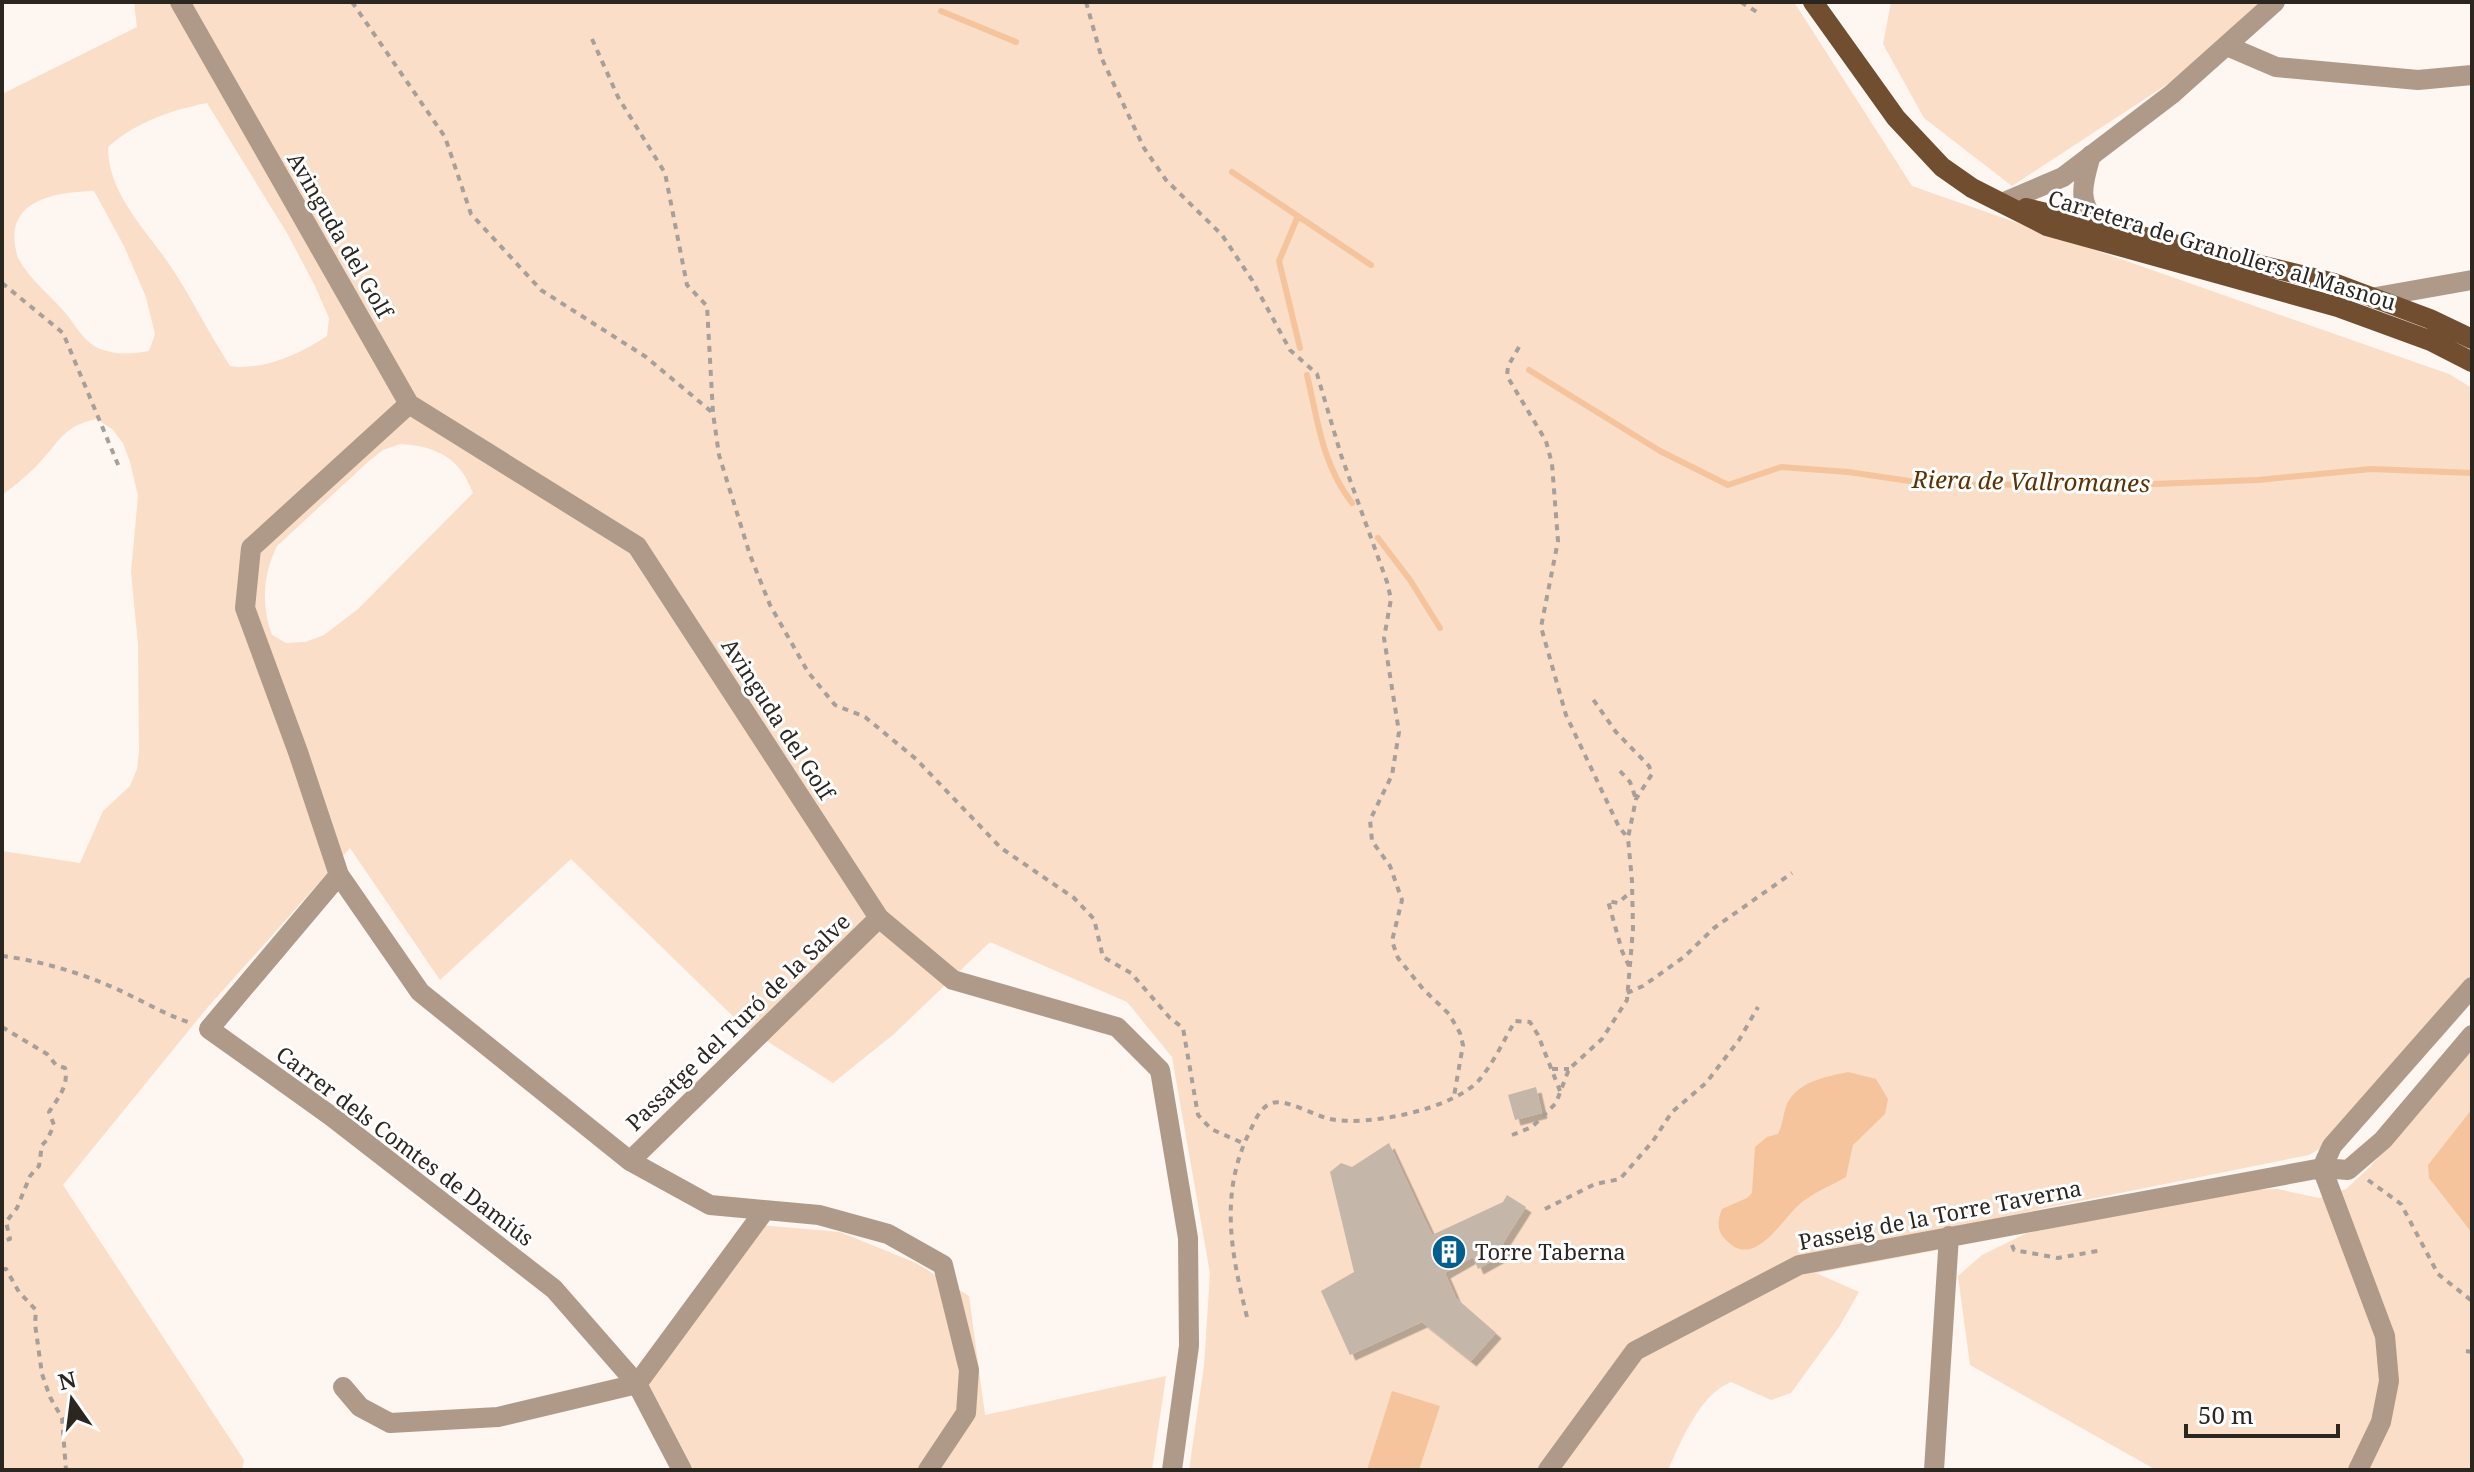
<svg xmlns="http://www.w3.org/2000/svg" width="2474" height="1472" font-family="'Noto Serif',serif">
<defs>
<filter id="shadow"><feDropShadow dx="5.5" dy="5.5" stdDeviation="0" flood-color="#0004"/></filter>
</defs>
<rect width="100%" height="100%" fill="#fdf6f1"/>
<path fill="#fadec7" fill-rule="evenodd" d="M134,2h1660l118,184 537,188 23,14v592l-141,162 -22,13 -269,54 -88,21 2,17 -138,26 43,19 -20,35 -48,66 -20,7 -40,-18c-31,12 -50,59 -63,88h-479l15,-104 6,-93 -38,-216 -45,-55 -137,-60 -96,92 -61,49 -90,-57 -172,-167 -131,121 -90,-132 -143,160 -144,177 181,275 -2,10h-240v-619l78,12 23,-52 27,-25 7,-17 2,-18 -1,-107 -7,-72 7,-76 -8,-34 -7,-19 -11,-14 -15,-10c-33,7 -35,19 -56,42 -11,12 -25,24 -39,34v-401l135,-67zM207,103l80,130 28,53 14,32 -2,18c-27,18 -64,35 -97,30 -20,-31 -37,-65 -57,-96 -25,-39 -65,-74 -65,-123 28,-25 63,-37 99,-44zM94,191l30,55 22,51 9,37 -6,17c-17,3 -32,4 -49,-2 -18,-8 -25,-26 -38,-40 -15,-16 -33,-31 -44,-51 -18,-57 35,-66 76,-67zM400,444c37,2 60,14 73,49l-115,116 -34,26 -19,7 -19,1 -14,-8c-11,-29 -9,-61 5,-89l92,-85 14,-11z
M1891,2h371l-93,81 -157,103 -88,-68 -41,-74z
M2472,1046v424h-316l-186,-105 -12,-89 24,-21 45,-22 222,-43 28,-1 42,9 27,-9 24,-22z
M758,1225l82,7 76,31 53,33 16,119 181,-39 -14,94h-458l-47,-87z"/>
<path fill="#f5c49c" d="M1848,1072l28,7 12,20 -3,15 -32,31 -7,32c-14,8 -31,15 -44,25 -21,17 -48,71 -78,36 -8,-9 -6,-19 -2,-29l25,-11 5,-5 3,-46 12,-10 11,-3c5,-10 5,-20 9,-30 11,-23 39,-27 61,-32z
M2472,1109v124l-43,-55 -1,-13z
M1392,1391l48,15 -21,64h-52z"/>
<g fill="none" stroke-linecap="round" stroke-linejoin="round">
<path stroke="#f5c49c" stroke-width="6" d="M941,11l75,31
M1232,172l139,93
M1298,216l-19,45 21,87
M1529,370l131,81 68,34 53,-18 67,5 89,13 217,-1 104,-4 113,-11 101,4
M1307,375c11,46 15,89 45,128
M1378,538l32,42 30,48"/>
</g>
<path fill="#c5b6aa" filter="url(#shadow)" d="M1536,1087l6,26 -27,7 -7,-25z
M1389,1143l43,92 71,-33 4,-7 19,12 -23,36 4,10 -29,16 -5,-12 -28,16 11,25 40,35 -25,28 -49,-39 -72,33 -29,-64 33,-19 -24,-100 11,-9 11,4z"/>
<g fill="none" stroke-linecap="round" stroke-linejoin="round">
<path stroke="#a69f9a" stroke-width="4" stroke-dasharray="6 6" stroke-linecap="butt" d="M352,2l93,135 26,77 70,76 105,67 67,56
M1086,2l16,57 42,89 22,32 56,55 30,45 38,70 27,24 24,81 46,127 4,17 -7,39 15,94 -7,43 -22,45 2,21 18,25 12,34 -10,41 6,17 25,31 26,25 11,19 3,12 -9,51
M1741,2l19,12
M592,39l26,58 47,76 22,112 20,21 6,107 6,42 31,100 20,50 38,67 27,33 30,12 51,42 85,89 73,50 20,21 9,38 28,16 39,45 13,10 15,87 13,14 34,15
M2,283l61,50 56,134
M1519,347l-11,19 -1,10 39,65 6,23 6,77 -17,86 25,88 53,112 9,11
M1620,771l10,11 6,17
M2,956c34,4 72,15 103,28 30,12 55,29 86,39
M1629,966l-7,-15 -14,-50 10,2 15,-13
M1627,993l16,-7 41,-29 30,-29 78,-55
M2,1027l45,27 9,11 9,3c4,18 -7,30 -16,44l5,13 -7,15 -5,5 -3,21 -9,10 -13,32 -11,14 4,17 -8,2
M1552,1069h17
M1512,1135l20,-8 24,-24 13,-34 33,-30 25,-39 6,-71 -1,-48 -4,-43 8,-39 16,-25 -3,-8 -33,-34 -26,-37
M2368,1180l33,24 37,70 34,27
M1545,1209l50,-25 25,-5 33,-38 19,-29 34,-29 33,-43 19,-33
M2012,1245l2,5 44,8 45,-8
M2,1269h4l13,23 17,18 -1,14 7,50 8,23 12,21 4,52
M1247,1317c-16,-64 -28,-124 3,-186 5,-10 10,-24 22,-28 13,-5 43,13 58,16 37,8 125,-10 150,-40 14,-17 24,-39 35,-58l15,1 8,13 22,56
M2466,1351l6,1"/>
<path stroke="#af9a89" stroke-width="20" d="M180,2l229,402 228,142 242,372 74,62 164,47 43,43 28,168 1,108 -17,124
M2227,46l49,21 142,13 54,-5
M2091,155c-8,28 -15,47 7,69
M2002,203l61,-26 109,-83 103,-92
M2376,297l96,-17
M409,404l-158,144 -6,60 53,144 41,123 81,117 210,169 80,44 109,10 69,19 55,31 26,105 -3,43 -38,57
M339,875l-130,154 122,87 223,173 83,95 45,86
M2472,987l-140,159 -10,22 26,2 35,-30 89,-105
M630,1161l249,-243
M343,1387l17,20 30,16 108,-6 139,-33 128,-174
M1548,1470l87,-119 164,-86 523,-97 63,168 4,45 -8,41 -23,48
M1934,1470l15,-234"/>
<path stroke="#714e2f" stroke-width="20" d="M1813,2l83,116 46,49 30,21 75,38 291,81 93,34 41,21
M2026,208l308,75 96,36 42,20"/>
</g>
<defs>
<g id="building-disc" transform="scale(1.8)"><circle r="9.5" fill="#015f8f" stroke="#fff"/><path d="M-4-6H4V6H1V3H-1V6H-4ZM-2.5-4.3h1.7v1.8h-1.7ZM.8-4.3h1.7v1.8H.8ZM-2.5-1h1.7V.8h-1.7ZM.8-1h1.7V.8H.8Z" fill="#fff"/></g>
</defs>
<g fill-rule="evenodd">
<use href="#building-disc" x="1449" y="1252"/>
</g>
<g text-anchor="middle" stroke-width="6" stroke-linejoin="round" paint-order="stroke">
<g font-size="22" fill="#2c2621" stroke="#fff">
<text transform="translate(340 235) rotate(60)" y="8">Avinguda del Golf</text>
<text transform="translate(2222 250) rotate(17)" y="8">Carretera de Granollers al Masnou</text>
<text transform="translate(778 719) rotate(57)" y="8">Avinguda del Golf</text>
<text transform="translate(738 1022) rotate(-44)" y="8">Passatge del Turó de la Salve</text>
<text transform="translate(405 1146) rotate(37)" y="8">Carrer dels Comtes de Damiús</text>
<text transform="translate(1940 1215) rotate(-11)" y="8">Passeig de la Torre Taverna</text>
</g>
<g font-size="22" fill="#2c2621" stroke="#fff" text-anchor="start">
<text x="1475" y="1260">Torre Taberna</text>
</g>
<g font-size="24" font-style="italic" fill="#5e3200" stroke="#fff">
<text transform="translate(2031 482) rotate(1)" y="8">Riera de Vallromanes</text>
</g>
</g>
<rect width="2474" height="1472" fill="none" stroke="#2c2621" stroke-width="8"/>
<g transform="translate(72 1400) rotate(346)" stroke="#ffffff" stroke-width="6" paint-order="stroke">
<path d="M0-6L14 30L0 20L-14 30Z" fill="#2c2621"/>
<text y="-12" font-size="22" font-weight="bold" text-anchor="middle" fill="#2c2621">N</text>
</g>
<path d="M2186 1424v12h152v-12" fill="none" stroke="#2c2621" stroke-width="4"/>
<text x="2198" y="1424" font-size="24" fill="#2c2621" stroke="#ffffff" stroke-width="6" paint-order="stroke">50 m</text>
</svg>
